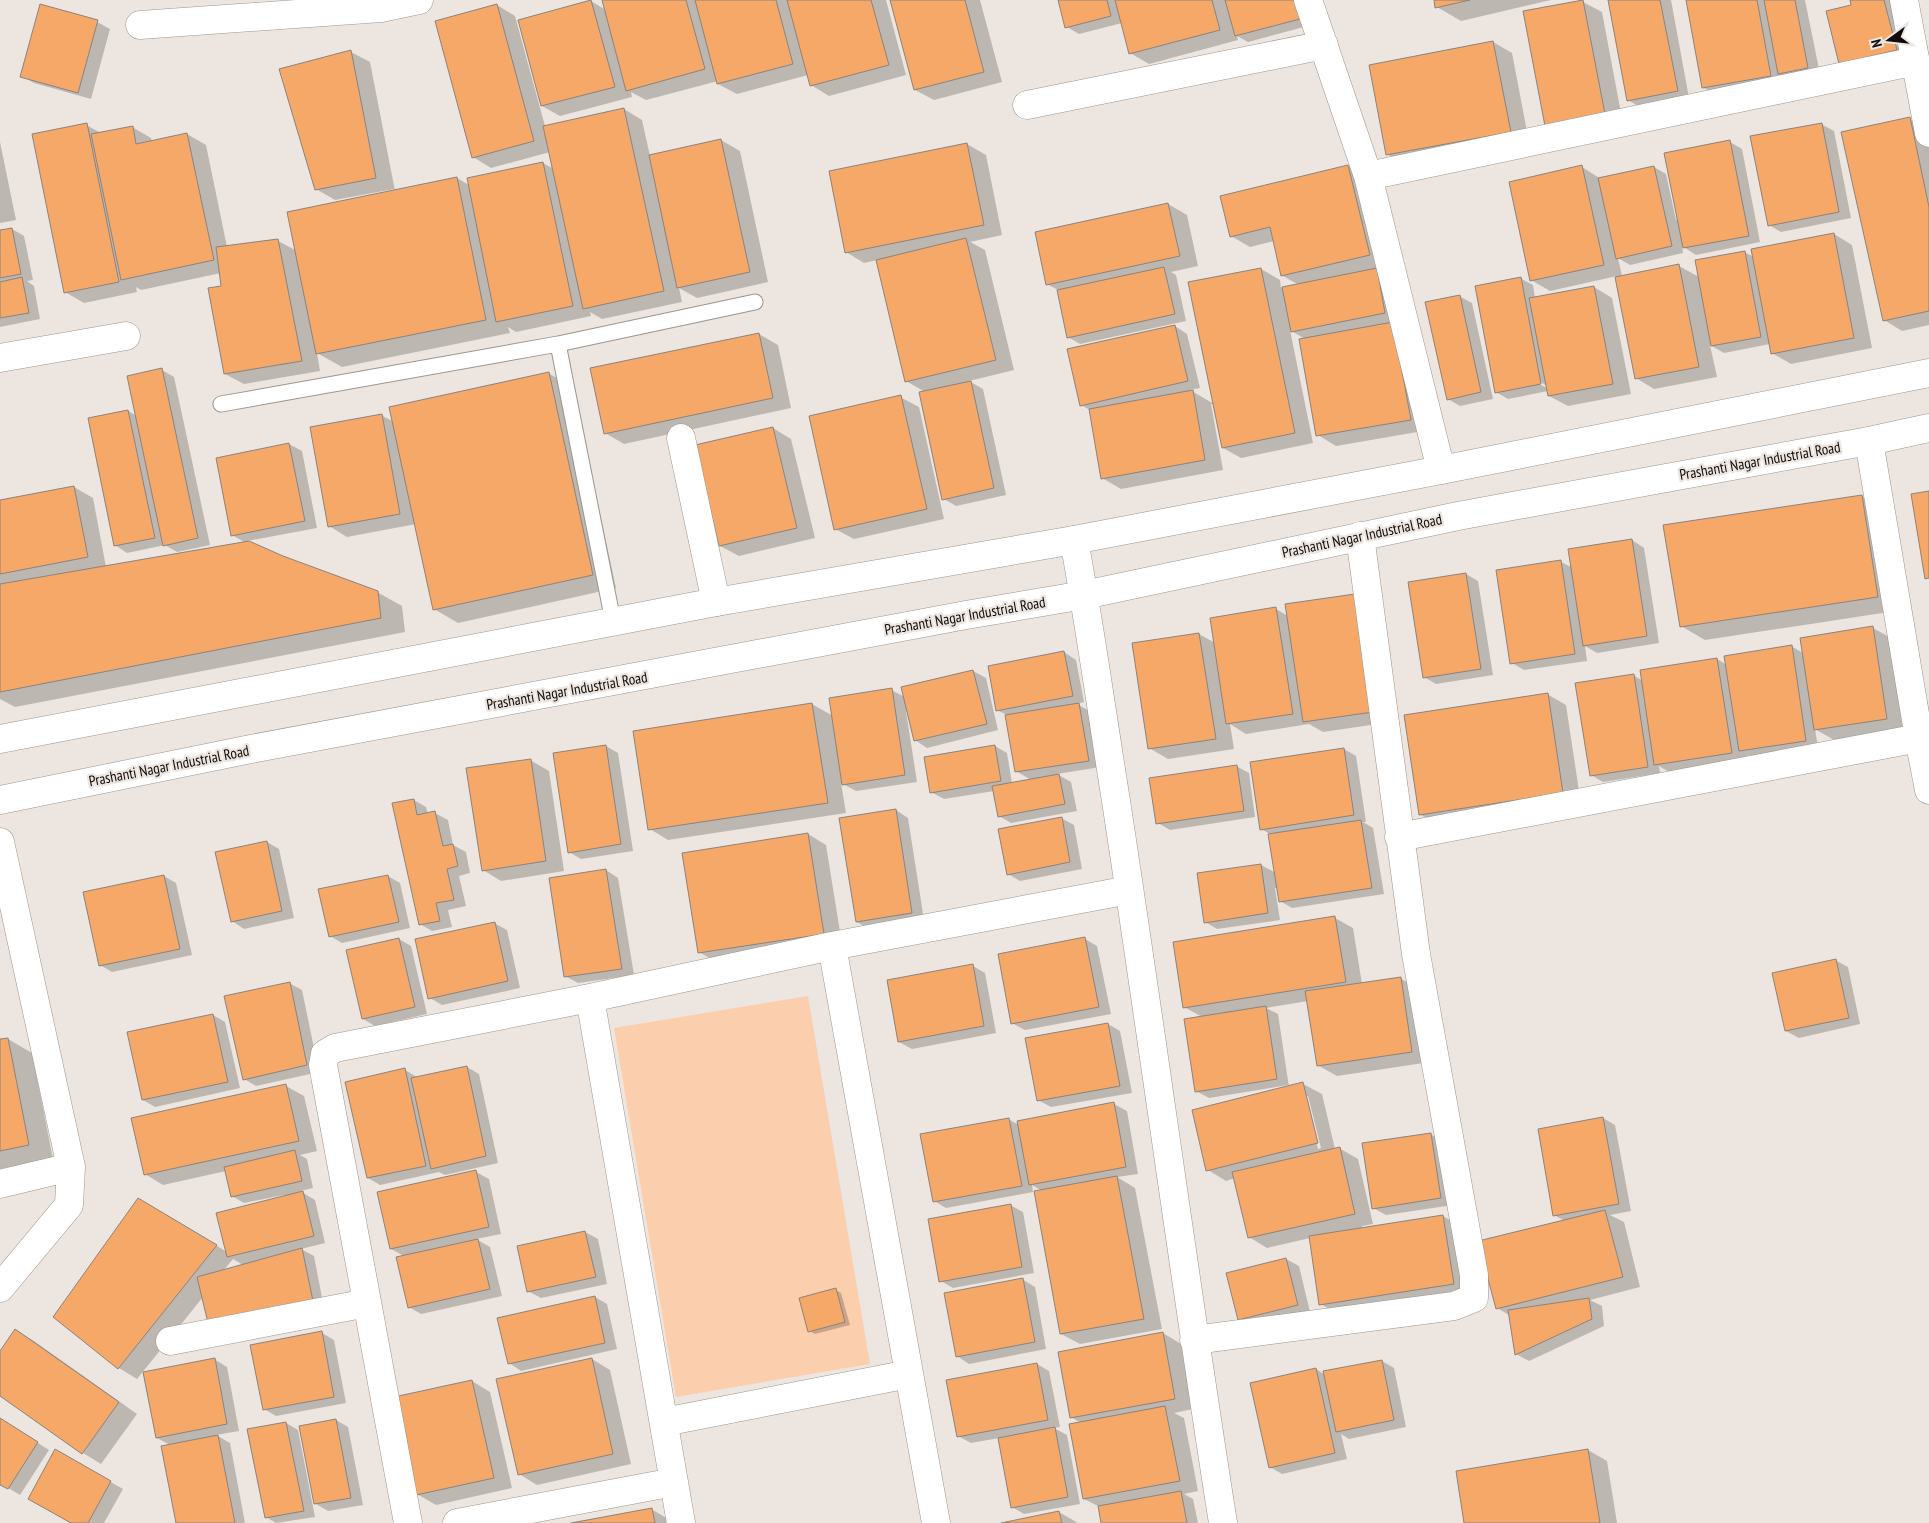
<svg xmlns="http://www.w3.org/2000/svg" width="1929" height="1523" font-family="'PT Sans Narrow',sans-serif">
<rect width="100%" height="100%" fill="#ede5df"/>
<path fill="#fbcfad" d="M808,996l62,368 -194,33 -62,-369z"/>
<path fill="#0003" fill-rule="evenodd" d="M603,0h283l20,75 -77,21 -18,-11 -3,-10 -71,19 -19,-10v-3l-72,19 -15,-8 1,5 -72,19 -18,-10 49,-105 15,9z
M891,0h89l22,82 -68,18 -19,-10z
M1059,0h250l6,24 -67,18 -11,-6 1,4 -89,24 -19,-11 -8,-30 -43,11 -12,-7z
M1435,0h116l-90,21 -24,-14z
M1609,0h62l18,98 -49,9 -12,-7z
M1687,0h118l15,74 -98,24 -18,-10z
M1851,0h44l13,56 -56,14 1,-64z
M1583,2l19,10 21,112 -59,11z
M497,5l18,11 30,110 79,-17 18,11 8,36 71,-16 19,11 28,131 -71,16 -18,-10 3,14 -80,17 -12,-7 1,4 -75,16 -8,-5 2,6 -168,34 -25,-14 3,18 -76,13 -19,-10 -4,-101 -80,17 -5,-3 1,5 -53,11 -19,-11 21,-167 15,8 31,-6 19,11 1,4 35,-8 19,11 21,102 51,-6 19,10 97,-60v-2l-59,11 -19,-11 35,-137 19,10 25,129 62,-13 12,7 74,-22 11,6 -4,-17 -59,16 -18,-11z
M97,22l13,7 -19,70 -57,-16 -12,-7z
M1493,42l19,11 17,89 -124,23 -18,-11 -17,-88z
M1909,119l19,10 1,5v191l-27,6 -18,-11z
M1821,124l13,7 17,87 -70,14 -12,-7z
M0,142l16,78 -16,3z
M1730,142l12,7 18,93 -64,13 -14,-9 1,7 -53,12 -12,-7 4,18 57,-10 20,11 45,-25 10,5 80,-23 18,11 20,103 -81,16 -19,-11 -2,-9 -46,9 -14,-8 7,32 -63,12 -18,-11 -19,-102 -67,15 -19,-11 51,-113 19,12 53,-12 12,7 10,46 2,-1z
M967,144l19,11 16,80 -32,7 15,8 29,120 -45,11 14,8 23,106 -50,11 -12,-7 -19,-107 -19,-11 -29,-121 -13,3 -18,-11z
M1348,166l18,11 22,88 9,55 -7,1 21,13 18,96 -93,16 -18,-11 -13,-96 -15,-9 23,113 -72,15 -18,-10 38,-179 19,11 1,8 18,-3 -16,-9 -9,-35 -24,6 -19,-11z
M1168,204l19,11 11,51 -27,6 5,3 10,46 -106,23 -12,-7 -10,-47 -11,-6z
M12,229l12,7 9,44 -6,1 7,5 6,33 -40,8v-95z
M1520,278l13,7 2,13 59,-11 18,11 19,96 -63,12 -19,-10 -1,-5 -40,8 -12,-7zM1536,379l11,7v2l-12,-6z
M1459,296l13,7 21,96 -33,7 -12,-7z
M1175,326l12,8 13,54 -10,2 24,14h-3l12,66 -102,19 -19,-11 -12,-68 -9,-5z
M759,334l19,11 13,63 -167,36 -19,-11 -13,-64z
M162,370l12,7 36,168 -33,7 -12,-7 -38,8 -12,-8 13,-134 9,5z
M548,373l25,14 43,201 -158,35 -24,-14 -18,-85 -69,13 -18,-11 52,-111 13,7z
M900,397l19,10 25,112 -90,20 -19,-10z
M773,428l18,11 24,99 -76,18 -19,-10z
M289,444l13,7 15,77 -70,13 35,17 95,34 25,14 3,26 -390,75 -15,-8v-197l74,-15 19,11 13,69 140,-24 -14,-8z
M1862,496l24,14 16,100 -197,30 -24,-14z
M1632,540l12,8 15,95 -62,10 -12,-7 2,15 -63,9 -12,-7 49,-101 12,6z
M1466,574l12,7 15,94 -57,9 -12,-7z
M1276,609l12,7 103,106 -68,10 -14,-8 -63,10 -16,-10 4,25 -66,10 -19,-11 50,-114 16,9z
M1873,628l18,10 14,91 -71,11 -19,-11 3,18 -65,10 -5,-2 2,8 -76,12 -15,-9 1,7 -57,9 -12,-7 42,-100 10,6 74,-22 10,6 64,-19 12,7z
M1064,652l12,8 8,42 -7,2 14,8 10,55 -44,7 14,8 6,29 -66,12 -12,-7 -5,-25 -50,8 -13,-7 64,-46 12,7 5,30 19,-3 -15,-9 -9,-56 -10,-5z
M973,671l13,7 12,52 -71,18 -12,-8 -7,-29h-2l11,71 -61,9 -15,-8 5,30 -178,27 -18,-11 -16,-97 178,-28 21,12 58,-26 14,7 -2,-9z
M1547,694l19,11 15,99 -142,21 -18,-10z
M606,746l12,7 15,98 -52,8 -12,-7z
M1344,749l12,7 10,66h-3l10,6 11,66 -92,14 -12,-7 -2,-13h-3l5,32 -63,9 -12,-7 56,-57 15,8 -6,-39 -9,-5z
M530,760l19,11 15,100 -63,10 -18,-11z
M1236,766l13,7 6,44 -85,13 -12,-7z
M414,800l12,7 2,7 7,-1 13,7 5,25 13,7 4,21 -11,3 7,30 -18,4 4,17 -20,4 -12,-7z
M896,810l12,8 16,102 -55,9 -12,-7z
M1061,818l13,7 8,44 -62,12 -12,-7z
M808,834l18,11 16,99 -124,19 -19,-11z
M267,842l12,7 15,69 -50,11 -12,-8z
M606,870l12,8 16,97 -56,8 -13,-7z
M164,876l12,7 16,72 -80,17 -12,-7z
M388,876l12,7 10,45 -68,15 -12,-7z
M1335,918l18,10 9,56 38,-6 19,11 11,73 -93,14 -18,-10 -11,-65 -42,7 12,6 11,73 -1,-2 -79,13 -13,-7 6,-74 -18,-10z
M494,923l13,7 13,58 -78,17 -12,-7z
M399,939l12,7 16,68 -52,12 -12,-7z
M1085,939l12,7 14,68 -86,16 -13,-7z
M1835,960l13,7 12,57 -61,14 -13,-7z
M973,966l12,7 11,60 -84,16 -13,-7z
M289,983l13,7 17,82 -63,14 -12,-7z
M213,1015l12,7 15,66 -85,19 -12,-7z
M1108,1024l12,7 12,62 -81,14 -13,-7z
M8,1039l24,14 21,106 -53,10v-129z
M467,1067l12,7 19,89 -53,12 -6,-3 -59,13 -12,-7 37,-108 12,7z
M1303,1084l19,10 13,55 4,-1 19,11 15,65 -11,2v2l81,-12 19,11 10,67 -133,21 -18,-11 -11,-66 -43,10 -18,-11 -14,-59 -9,3 -18,-11zM1305,1096h3l13,52 -3,1z
M286,1086l18,10 13,55 -17,4 7,4 6,29 -13,3 15,9 10,43 -24,6 13,7 10,52 -121,-11 -66,82 -18,-11 -64,-51 84,-117 88,52 58,-55 -1,-2 -40,8 -12,-7 -6,-25 -63,14 -18,-11zM233,1259l10,6 -20,6z
M1114,1104l13,7 11,63 -21,3 18,11 27,141 -82,15 -19,-10 -19,-143 -10,-6 1,7 -87,16 -12,-7 74,-82 11,6z
M1603,1118l12,7 16,86 -21,4 14,7 16,65 -50,13 12,6 2,20 -75,35 -13,-7 -5,-38 -14,-8 68,-87 -11,-6z
M1430,1134l13,7 10,64 -67,10 -13,-7z
M476,1172l13,7 12,55 -25,5 14,8 12,49 -81,18 -12,-7 -5,-51 -13,-7z
M1010,1205l13,7 11,61 -81,15 -12,-7z
M585,1232l13,7 9,45 -66,14 -13,-7z
M1286,1259l13,7 11,46 -59,14 -12,-7z
M1022,1279l13,8 11,62 -77,15 -12,-8z
M836,1290l5,3 9,32 -35,9 -6,-3z
M595,1297l12,7 10,45 -96,22 -12,-8z
M16,1330l18,11 103,73 -36,50 -18,-11 -83,-59v-41z
M322,1333l12,7 12,63 -70,13 -12,-7z
M1163,1333l18,11 12,65 -19,4 10,5 14,73 -14,3 9,5 5,24h-95l-3,-16 -16,-8 -3,-76 -10,-6z
M214,1359l13,8 12,64 -23,4 14,8 15,80h-68l-7,-78 -13,-7z
M592,1359l18,11 21,94 -94,21 -18,-11z
M1382,1361l12,7 12,59 -57,12 -8,-5 6,25 -65,15 -12,-7 46,-98 9,6z
M1037,1364l12,7 11,56 -6,1 13,7 13,69 -56,10 -12,-7 -13,-69 -28,5 -13,-7z
M472,1381l18,11 22,96 -76,17 -19,-11z
M0,1419l49,31 -29,45 -20,-12z
M336,1420l12,7 15,78 -35,6 -12,-7z
M286,1423l12,7 17,87 -39,6 -10,-6z
M1588,1450l19,11 10,62h-151z
M56,1451l67,38 -19,34h-31z
M651,1509l19,11 1,3h-93z
M1059,1512l19,11h-71z"/>
<path fill="#f5a868" stroke="#8a837e" d="M591,0l24,87 -74,19 -23,-86z
M602,0h84l19,69 -79,22z
M695,0h81l17,64 -76,20z
M787,0h84l18,65 -79,21z
M890,0h75l19,72 -70,18z
M1058,0h49l4,16 -46,12z
M1115,0h97l8,30 -91,24z
M1225,0h74l5,18 -69,18z
M1434,0h36l-35,8z
M1583,0l22,114 -60,12 -22,-115z
M1608,0h52l18,91 -51,10z
M1686,0h71l14,76 -69,12z
M1764,0h31l13,68 -30,6z
M1850,0h34l13,50 -58,14 -13,-53 25,-6z
M40,4l58,16 -20,73 -58,-16z
M497,4l37,137 -62,17 -37,-137z
M1493,41l18,91 -125,23 -17,-90z
M351,50l25,128 -61,12 -36,-121z
M624,108l40,183 -81,18 -40,-183z
M1910,117l19,90v104l-46,10 -42,-189z
M87,123l32,159 -55,11 -32,-159z
M1822,123l17,89 -71,14 -18,-90z
M133,126l3,18 51,-11 27,127 -93,20 -30,-146z
M721,139l29,133 -73,16 -28,-133z
M1730,140l19,96 -66,12 -19,-95z
M967,143l17,82 -139,28 -16,-82z
M543,162l30,144 -77,16 -29,-144z
M1348,165l22,90 -89,21 -11,-49 -40,10 -10,-41z
M1582,165l22,100 -74,16 -21,-99z
M1654,166l18,80 -56,13 -18,-81z
M457,177l29,143 -170,34 -29,-142z
M1168,203l12,53 -134,29 -11,-53z
M12,228l9,46 -21,4v-48z
M1834,233l20,105 -83,16 -20,-105z
M966,238l30,122 -91,22 -29,-122z
M278,239l24,122 -78,13 -16,-86 13,-2 -5,-39z
M1745,251l16,86 -50,9 -16,-86z
M1679,264l20,103 -64,12 -20,-102z
M1164,267l11,47 -108,24 -10,-48z
M1261,268l34,165 -73,15 -34,-166z
M1377,268l8,45 -94,19 -9,-45z
M22,277l7,36 -29,5v-36z
M1521,277l20,107 -46,9 -20,-107z
M1594,286l19,98 -65,12 -19,-98z
M1460,295l21,97 -34,8 -22,-98z
M1393,322l18,98 -95,16 -17,-97z
M1175,325l13,56 -108,25 -13,-57z
M759,333l14,65 -169,36 -14,-66z
M162,368l36,170 -35,8 -36,-170z
M549,372l44,203 -160,35 -44,-203z
M971,381l23,107 -52,12 -23,-108z
M1193,390l12,70 -104,19 -12,-70z
M901,395l26,114 -93,21 -25,-114z
M128,410l27,128 -41,8 -26,-128z
M382,414l18,100 -72,13 -18,-100z
M773,427l24,101 -78,18 -24,-101z
M289,443l16,78 -74,15 -15,-78z
M74,486l14,71 -88,17v-74z
M1929,491v87l-4,1 -14,-85z
M1862,495l16,102 -198,30 -17,-102z
M1632,539l15,97 -64,10 -15,-97z
M249,541l34,15 95,35 3,27 -381,74v-108z
M1561,560l14,94 -65,10 -14,-94z
M1466,573l15,96 -58,9 -15,-96z
M1355,594l18,118 -70,10 -18,-118z
M1276,607l17,107 -67,10 -16,-106z
M1873,626l14,93 -73,11 -14,-92z
M1199,633l17,106 -68,10 -16,-106z
M1792,645l14,96 -67,10 -15,-95z
M1064,651l9,45 -77,15 -8,-45z
M1717,658l15,95 -78,12 -14,-95z
M973,670l14,54 -73,17 -13,-54z
M1634,674l14,93 -58,9 -15,-93z
M892,688l13,87 -63,10 -13,-87z
M1548,693l15,100 -144,22 -15,-100z
M812,703l16,100 -180,27 -15,-99z
M1079,703l10,58 -74,11 -10,-57z
M606,745l15,99 -53,9 -15,-100z
M995,745l6,36 -71,12 -6,-36z
M1344,748l10,67 -94,15 -10,-68z
M531,759l15,102 -64,10 -16,-103z
M1237,765l7,46 -88,13 -7,-46z
M1059,774l6,30 -67,13 -6,-31z
M414,799l3,16 18,-4 8,35 10,-2 5,22 -11,3 7,31 -18,3 4,18 -21,4 -27,-122z
M896,809l16,104 -56,9 -17,-104z
M1062,817l8,45 -63,13 -9,-46z
M1361,820l11,68 -93,14 -11,-68z
M808,833l16,101 -126,19 -16,-100z
M267,841l15,70 -51,11 -16,-70z
M1261,864l7,49 -64,10 -7,-50z
M606,869l16,100 -58,8 -15,-99z
M164,875l16,74 -81,17 -16,-74z
M388,875l11,47 -70,15 -11,-48z
M1335,916l11,66 -163,26 -10,-66z
M495,922l13,59 -80,18 -13,-60z
M1085,937l14,70 -88,17 -13,-70z
M399,938l16,69 -53,12 -16,-69z
M1836,959l13,59 -64,13 -13,-58z
M973,964l11,62 -86,16 -11,-62z
M1401,977l11,75 -95,14 -12,-75z
M290,982l17,83 -64,15 -19,-84z
M1266,1006l11,73 -82,13 -11,-73z
M213,1014l15,68 -86,18 -15,-68z
M1108,1023l12,63 -83,15 -12,-63z
M8,1038l21,107 -29,6v-112z
M467,1066l19,90 -55,13 -20,-91z
M405,1068l21,98 -59,12 -22,-96z
M1303,1082l15,61 -112,28 -14,-61z
M286,1084l13,57 -155,34 -13,-57z
M1114,1102l12,65 -97,18 -12,-64z
M1603,1117l16,87 -66,12 -15,-87z
M1009,1118l13,68 -89,16 -13,-68z
M1431,1133l10,65 -69,11 -10,-66z
M1340,1147l15,67 -107,24 -16,-66z
M295,1150l7,31 -71,16 -7,-30z
M476,1170l13,57 -99,22 -13,-57z
M1117,1176l27,143 -84,15 -26,-143z
M303,1191l11,45 -87,21 -11,-44z
M138,1198l79,47 -99,124 -65,-52z
M1011,1204l11,63 -83,15 -11,-63z
M1605,1210l18,67 -127,32 -18,-68z
M1443,1215l11,69 -135,21 -10,-69z
M585,1231l11,46 -69,15 -10,-46z
M478,1239l12,50 -82,19 -12,-51z
M302,1248l11,53 -105,22 -11,-46z
M1286,1258l12,47 -60,15 -12,-47z
M1023,1278l12,64 -79,15 -12,-64z
M836,1288l9,34 -37,10 -9,-34z
M595,1296l10,47 -97,21 -11,-46z
M1589,1298l3,21 -77,36 -7,-45z
M15,1329l104,73 -37,52 -82,-58v-45z
M322,1331l12,66 -71,13 -13,-65z
M1163,1332l12,67 -105,19 -12,-66z
M215,1358l12,66 -71,14 -13,-66z
M592,1358l21,96 -95,21 -22,-96z
M1382,1360l12,60 -58,12 -13,-61z
M1037,1363l11,57 -91,17 -11,-57z
M1316,1368l19,85 -66,15 -19,-85z
M472,1380l22,98 -78,17 -22,-98z
M1165,1406l15,75 -97,18 -14,-75z
M0,1418l38,24 -30,47 -8,-4z
M336,1419l15,79 -37,6 -15,-78z
M286,1422l18,89 -39,7 -18,-89z
M1055,1427l13,70 -57,11 -13,-70z
M218,1435l17,88h-59l-15,-77z
M55,1449l56,32 -23,42h-17l-43,-24z
M1588,1449l12,74h-136l-8,-52z
M1181,1491l6,32h-86l-3,-17z
M652,1508l3,15h-84z
M1059,1511l3,12h-61z"/>
<g fill="none" stroke-linecap="round" stroke-linejoin="round">
<g stroke="#9c958f" stroke-width="17">
<path id="lane" d="M558,344l197,-42
M221,404l337,-60 55,277"/>
</g>
<g stroke="#9c958f" stroke-width="29">
<path id="street" d="M1308,0l60,176 73,294
M1904,0l25,133
M140,25l241,-17 38,-8
M1027,105l297,-60
M1368,176l548,-115
M0,358l126,-22
M681,438l35,164
M1074,540c16,87 28,174 42,261 37,241 69,482 107,722
M1919,738l10,52
M1399,837l520,-99 -50,-297
M0,842l71,325 -2,38 -69,83
M832,946l297,-56
M590,998l242,-52 104,577
M0,1184l71,-17
M1194,1340l260,-34 20,-8v-23l-58,-321 -56,-418
M170,1341l197,-38
M664,1422l245,-48
M408,1523l-85,-458 2,-11 10,-6 255,-50 91,525
M457,1523l217,-41"/>
</g>
<g stroke="#9c958f" stroke-width="29">
<path id="secondary" d="M0,739l716,-137 358,-62 367,-70 488,-97
M0,800l256,-52 710,-133 118,-20 374,-79 411,-75 60,-13"/>
</g>
<use href="#lane" stroke="#fff" stroke-width="15"/>
<use href="#street" stroke="#fff" stroke-width="28"/>
<use href="#secondary" stroke="#fff" stroke-width="28"/>
</g>
<g text-anchor="middle" stroke-width="4.5" stroke-linejoin="round" paint-order="stroke">
<g font-size="15" fill="#0e0b0a" stroke="#ede5df">
<text transform="translate(1760 461) rotate(-10)" y="5">Prashanti Nagar Industrial Road</text>
<text transform="translate(1362 536) rotate(-12)" y="5">Prashanti Nagar Industrial Road</text>
<text transform="translate(965 616) rotate(-10)" y="5">Prashanti Nagar Industrial Road</text>
<text transform="translate(567 691) rotate(-10)" y="5">Prashanti Nagar Industrial Road</text>
<text transform="translate(169 766) rotate(-11)" y="5">Prashanti Nagar Industrial Road</text>
</g>
</g>
<g transform="translate(1889 40) rotate(255)" stroke="#ede5df" stroke-width="4" paint-order="stroke">
<path d="M0-4L9 19L0 12L-9 19Z" fill="#0e0b0a"/>
<text y="-8" font-size="14" font-weight="bold" text-anchor="middle" fill="#0e0b0a">N</text>
</g>
</svg>
